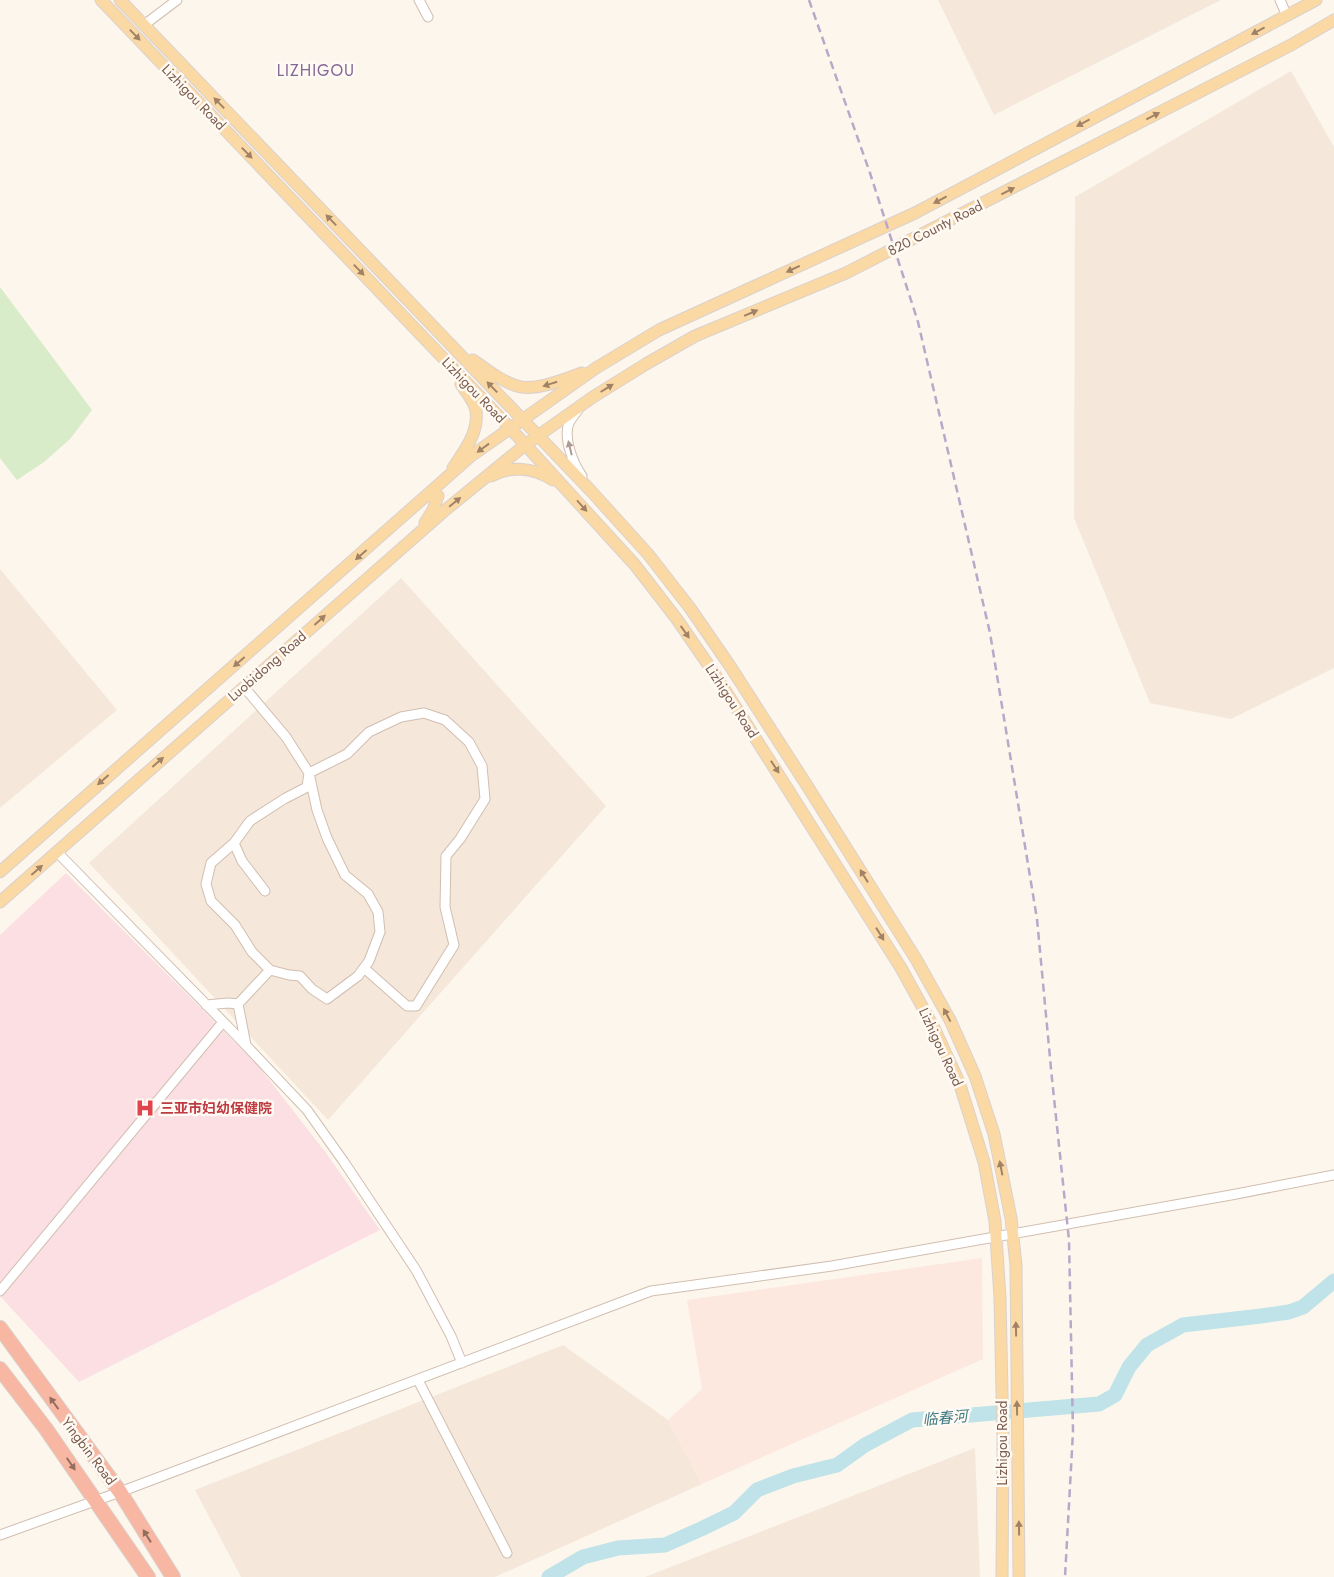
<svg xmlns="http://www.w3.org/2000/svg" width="1334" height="1577" font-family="Jost,'Noto Sans SC',sans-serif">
<rect width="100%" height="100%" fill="#fdf6ec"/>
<path fill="#f5e8da" d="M938,0h283l-227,115z
M1291,71l43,76v521l-103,51 -81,-16 -76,-185 1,-321z
M0,569l117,141 -117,98z
M401,578l205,228 -278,314 -239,-257z
M563,1345l105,75 34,64 -207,93h-254l-46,-87z
M975,1448l5,129h-335z"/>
<path fill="#fde8e0" d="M982,1258l1,101 -281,125 -34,-64 34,-31 -15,-89z"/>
<path fill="#fbdfe3" d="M66,873l190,190 70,90 54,77 -301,152 -79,-86v-361z"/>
<path fill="#d8ecc9" d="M0,287l92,123 -22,29 -26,23 -27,18 -17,-22z"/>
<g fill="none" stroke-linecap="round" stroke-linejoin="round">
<path stroke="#bfe3e8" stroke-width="15" d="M549,1577l34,-20 35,-9 47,-3 36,-16 33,-16 23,-23 36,-14 44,-11 28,-20 47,-25 187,-16 16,-9 14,-28 18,-22 36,-20 78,-9 28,-4 14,-5 31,-26"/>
<g stroke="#d1beb0" stroke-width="11">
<path id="minor" d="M419,0l9,17
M1280,0l7,16
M144,25l33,-25
M578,410c-3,4 -7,9 -9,13 -6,15 4,40 13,53
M244,687l42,50 23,36 -2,14 -23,12 -34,22 -16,22 8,18 23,30
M234,843l-23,20 -5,21 5,17 24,24 17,27 18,18 19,5 11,1 12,13 15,10 31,-23 11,-15 11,-29 -2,-20 -10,-18 -23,-19 -18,-37 -10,-28 -8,-37 38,-19 22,-22 32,-15 23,-4 21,7 24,22 13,24 3,33 -25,40 -14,17 -1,51 9,38 -38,61h-9l-43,-38
M57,852l182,186 68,72 37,52 72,108 35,66 11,27
M238,1004l32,-34
M206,1005l22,-2 10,1 8,41
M0,1291l223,-269
M418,1380l89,173
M0,1535l120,-43 531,-201 181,-25 399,-71 103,-20"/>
</g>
<g stroke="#dad1cd" stroke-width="13">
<path id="major" d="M101,0l409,428 125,137 41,53 40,58 185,292 33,60 25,54 25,80 11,59 5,77 3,142 -1,137
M120,0l471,491 57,63 42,54 40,58 76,118 110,175 34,61 25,56 19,58 17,84 5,47 3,312
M473,360c14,10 28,21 44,26 18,6 48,-7 65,-13
M453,468c11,-17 26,-35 23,-57 -1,-9 -10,-19 -15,-27
M491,476c20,-11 43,-8 62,4
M425,523l8,-13 5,-14 -4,-3 -6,3
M0,872l471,-416 125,-88 63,-38 256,-117 401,-213
M0,902l443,-390 82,-67 68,-48 53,-33 49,-28 151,-63 445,-228 43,-25"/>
</g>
<g stroke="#dad1cd" stroke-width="16">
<path id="highway" d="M0,1328l120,164 53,85
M0,1369l46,60 102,148"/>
</g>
<use href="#minor" stroke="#fff" stroke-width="9"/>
<use href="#major" stroke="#fbd9a5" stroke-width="11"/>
<use href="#highway" stroke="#f7b7a3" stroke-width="14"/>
<path stroke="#b9a8c9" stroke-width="2.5" stroke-dasharray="8 5" stroke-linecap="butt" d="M809,0l61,173 48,149 72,311 47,286 15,160 17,161 4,192 -8,145"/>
</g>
<defs><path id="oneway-solid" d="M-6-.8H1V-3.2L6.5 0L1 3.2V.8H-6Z" transform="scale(1.25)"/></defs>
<g fill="#a18267">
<use href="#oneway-solid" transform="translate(1258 31) rotate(152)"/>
<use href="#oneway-solid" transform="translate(135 35) rotate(46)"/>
<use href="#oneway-solid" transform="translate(219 103) rotate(-134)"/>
<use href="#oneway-solid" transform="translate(1153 116) rotate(-27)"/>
<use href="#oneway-solid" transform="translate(1083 123) rotate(152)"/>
<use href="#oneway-solid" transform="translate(247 153) rotate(46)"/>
<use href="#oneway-solid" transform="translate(1008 191) rotate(-27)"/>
<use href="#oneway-solid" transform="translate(940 200) rotate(152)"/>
<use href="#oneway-solid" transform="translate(331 220) rotate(-134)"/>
<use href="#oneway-solid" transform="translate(793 269) rotate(155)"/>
<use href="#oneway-solid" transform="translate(359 270) rotate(46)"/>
<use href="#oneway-solid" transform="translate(751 313) rotate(-23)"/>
<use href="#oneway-solid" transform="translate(550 384) rotate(163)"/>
<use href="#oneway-solid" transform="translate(492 387) rotate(-134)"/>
<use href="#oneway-solid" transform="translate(607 388) rotate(-32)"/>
<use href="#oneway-solid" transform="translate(483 448) rotate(144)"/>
<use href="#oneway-solid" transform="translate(455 502) rotate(-39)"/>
<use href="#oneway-solid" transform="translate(582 506) rotate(48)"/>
<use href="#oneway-solid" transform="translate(361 555) rotate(139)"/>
<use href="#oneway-solid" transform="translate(320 620) rotate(-42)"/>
<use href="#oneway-solid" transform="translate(685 632) rotate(55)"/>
<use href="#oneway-solid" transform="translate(239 662) rotate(139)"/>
<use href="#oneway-solid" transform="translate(158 762) rotate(-41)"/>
<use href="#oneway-solid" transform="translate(775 767) rotate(57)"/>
<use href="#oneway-solid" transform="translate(103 780) rotate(139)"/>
<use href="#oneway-solid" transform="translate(37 870) rotate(-41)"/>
<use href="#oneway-solid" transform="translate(864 876) rotate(-122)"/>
<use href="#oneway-solid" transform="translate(880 934) rotate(58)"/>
<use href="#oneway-solid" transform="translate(947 1015) rotate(-118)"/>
<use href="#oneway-solid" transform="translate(1001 1168) rotate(-101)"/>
<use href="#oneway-solid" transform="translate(1016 1329) rotate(-91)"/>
<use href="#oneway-solid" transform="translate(1017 1408) rotate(-91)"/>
<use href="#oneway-solid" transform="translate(1019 1528) rotate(-91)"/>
</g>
<use fill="#af9d94" href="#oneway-solid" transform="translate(570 448) rotate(-104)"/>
<g fill="#936e5e">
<use href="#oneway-solid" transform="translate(54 1403) rotate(-126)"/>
<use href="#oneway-solid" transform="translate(71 1464) rotate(55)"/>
<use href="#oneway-solid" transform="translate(147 1536) rotate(-122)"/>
</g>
<defs>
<g id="hospital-bare" transform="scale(1.5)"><path d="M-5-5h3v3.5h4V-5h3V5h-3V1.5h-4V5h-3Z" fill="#e0444e" stroke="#fffaf3" stroke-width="2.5" paint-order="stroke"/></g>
</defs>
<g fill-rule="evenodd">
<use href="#hospital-bare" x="145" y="1108"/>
</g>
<g text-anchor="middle" stroke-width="5" stroke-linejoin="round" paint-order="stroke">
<g font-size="14" fill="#7a5c4d" stroke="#fffaf3">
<text transform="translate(194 97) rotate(46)" y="5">Lizhigou Road</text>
<text transform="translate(935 228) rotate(-27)" y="5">820 County Road</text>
<text transform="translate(474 390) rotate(46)" y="5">Lizhigou Road</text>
<text transform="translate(267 666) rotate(-41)" y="5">Luobidong Road</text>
<text transform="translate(732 701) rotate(57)" y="5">Lizhigou Road</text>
<text transform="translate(941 1047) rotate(65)" y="5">Lizhigou Road</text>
<text transform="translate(1002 1443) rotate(-90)" y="5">Lizhigou Road</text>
<text transform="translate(89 1451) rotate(53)" y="5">Yingbin Road</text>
</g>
<g font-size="14" font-weight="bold" fill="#be3a42" stroke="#fffaf3" text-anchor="start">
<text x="160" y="1113">三亚市妇幼保健院</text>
</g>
<g font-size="15" font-style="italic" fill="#437c86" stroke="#fffaf3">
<text transform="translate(945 1418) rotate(-5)" y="5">临春河</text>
</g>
<g font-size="16" letter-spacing="1" fill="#846695" stroke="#fffaf3">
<text x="316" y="76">LIZHIGOU</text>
</g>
</g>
</svg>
